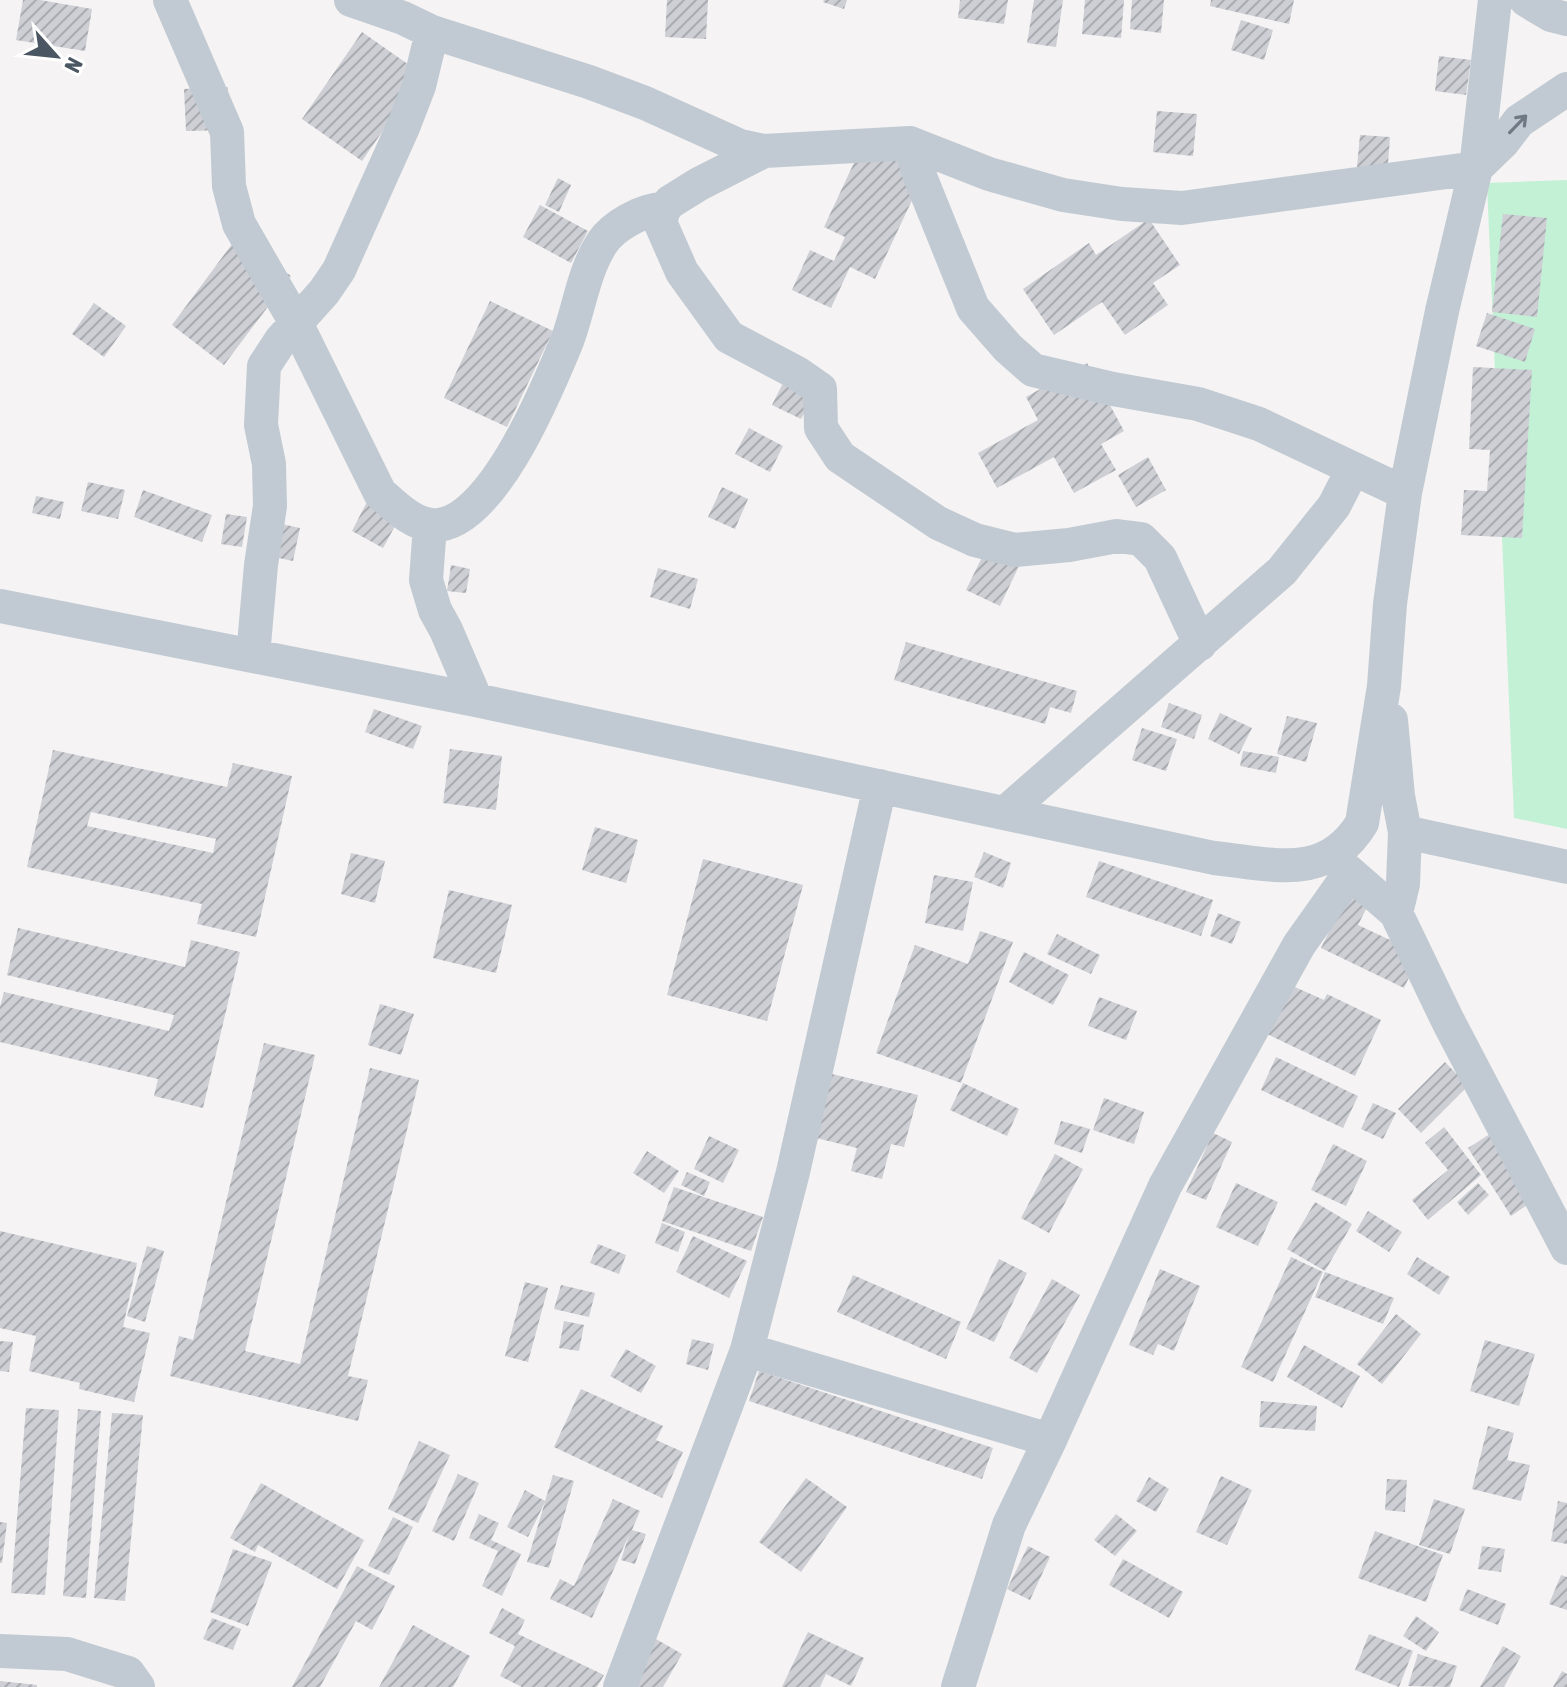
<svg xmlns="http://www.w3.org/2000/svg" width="1567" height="1687" font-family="'Asap Condensed',sans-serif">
<defs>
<pattern id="building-hatch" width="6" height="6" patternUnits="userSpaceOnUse" patternTransform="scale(2)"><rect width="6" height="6" fill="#cdcfd5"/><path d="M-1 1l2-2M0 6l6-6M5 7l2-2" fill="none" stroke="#a8abb0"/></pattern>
</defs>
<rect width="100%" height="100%" fill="#f5f3f3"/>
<path fill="#c3f1d5" d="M1567,180v649l-53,-11 -27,-635z"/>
<path fill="url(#building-hatch)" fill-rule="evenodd" d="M23,0h17l52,9 -7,42 -69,-11z
M667,0h41l-2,39 -41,-2z
M824,0h23l-3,9 -21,-7z
M960,0h48l-4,24 -46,-6z
M1034,0h29l-7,47 -29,-4z
M1085,0h39l-3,38 -39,-4z
M1132,0h32l-3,33 -31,-4z
M1211,0h83l-5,24 -79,-18z
M1241,20l32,10 -9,30 -33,-10z
M362,32l60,42 -60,87 -60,-42z
M1439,56l32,4 -5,35 -31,-4z
M228,87l1,43 -43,1 -2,-42z
M1157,111l40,3 -4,42 -40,-4z
M867,135l62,29 -54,115 -25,-12 -19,41 -39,-18 18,-40 24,11 11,-24 -21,-10z
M1360,135l30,2 -4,54 -31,-3z
M558,178l13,7 -12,27 -14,-7z
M540,205l48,26 -17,32 -48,-26z
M1503,214l44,4 -10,99 -45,-5z
M1149,219l31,46 -27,18 15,22 -43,30 -23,-33 -48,33 -31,-46 66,-46 7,12z
M238,236l53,40 -67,89 -52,-40z
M490,301l63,30 -46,96 -63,-29z
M94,303l32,23 -22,31 -32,-23z
M1487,313l48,16 -10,33 -49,-16z
M1087,363l37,68 -23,13 15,26 -42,23 -20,-36 -57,31 -19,-35 60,-33 -12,-23z
M1473,367l59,3 -10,168 -61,-3 3,-45 23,1 3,-41 -21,-1z
M788,373l29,14 -16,32 -29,-14z
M749,428l34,18 -13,26 -35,-18z
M1148,457l18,33 -30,17 -18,-32z
M88,482l37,8 -7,29 -37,-8z
M722,487l26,12 -13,30 -27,-12z
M143,490l69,25 -10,27 -68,-25z
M36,496l28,6 -4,17 -28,-6z
M369,498l32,17 -18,33 -31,-17z
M226,514l21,3 -5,30 -21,-3z
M258,519l42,9 -7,33 -42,-9z
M985,551l34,15 -19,40 -34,-16z
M451,565l19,4 -4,24 -19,-2z
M658,568l40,11 -8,30 -40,-12z
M906,642l171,49 -6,22 -21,-6 -5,17 -151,-44z
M1169,703l33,12 -8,24 -33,-12z
M374,709l48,17 -9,23 -48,-17z
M1220,713l32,15 -13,26 -31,-15z
M1287,716l30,7 -11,39 -29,-8z
M1142,728l35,11 -11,32 -34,-11z
M450,749l52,7 -6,54 -53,-7z
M53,750l174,37 6,-24 59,13 -36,161 -59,-13 5,-20 -175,-37zM91,812l125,27 -3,14 -126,-27z
M1243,751l36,6 -3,16 -36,-7z
M595,827l43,13 -12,43 -44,-13z
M984,852l27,11 -8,25 -29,-11z
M351,853l34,8 -10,42 -34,-9z
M703,859l100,26 -36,136 -100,-26z
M1099,861l114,39 -12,36 -115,-39z
M934,875l39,7 -10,49 -38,-8z
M1354,881l21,10 -17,34 62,29 -16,34 -83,-40z
M449,890l63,15 -16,68 -63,-15z
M1218,913l23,9 -9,22 -22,-8z
M18,928l167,39 6,-27 49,12 -37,156 -49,-12 4,-17 -158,-37v-35l4,-15 165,39 5,-16 -167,-40z
M980,931l33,11 -52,141 -85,-30 39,-108 53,19z
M1057,934l43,21 -9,19 -44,-20z
M1024,952l45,23 -16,30 -44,-23z
M1288,984l36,16 3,-6 54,26 -26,56 -90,-43z
M1099,997l38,14 -11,29 -38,-14z
M380,1004l34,10 -13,41 -33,-10z
M264,1043l51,12 -70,296 55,13 70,-296 49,12 -71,296 20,4 -10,41 -188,-45 9,-40 14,4z
M1276,1057l82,39 -15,32 -82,-38z
M1445,1062l23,24 -47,47 -23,-24z
M832,1074l86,21 -14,52 -13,-3 -9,35 -31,-8 6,-23 -41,-10z
M963,1083l56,26 -12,27 -57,-26z
M1104,1098l40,14 -10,32 -41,-14z
M1373,1103l23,10 -13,26 -22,-10z
M1061,1121l29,8 -8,24 -28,-9z
M1444,1127l37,48 -53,45 -16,-20 36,-30 -23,-27z
M1213,1133l19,9 -26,58 -20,-8z
M1490,1134l43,67 -22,15 -43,-68z
M709,1136l30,14 -16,33 -29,-14z
M1333,1144l34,17 -21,45 -35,-16z
M647,1151l32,20 -15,22 -31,-20z
M1055,1154l28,15 -34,64 -28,-15z
M687,1172l23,10 -6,14 -23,-11z
M1236,1183l42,19 -20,44 -42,-19z
M1478,1183l11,12 -21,20 -11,-13z
M674,1187l89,30 -12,34 -89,-30z
M1315,1202l37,22 -27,47 -38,-22z
M1368,1211l34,21 -13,20 -33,-21z
M662,1223l23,9 -7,20 -23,-9z
M0,1231l137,32 -14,64 27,6 -16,69 -55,-13 1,-6 -51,-12 7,-35 -36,-8z
M693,1236l54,25 -18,37 -53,-26z
M598,1244l28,11 -7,19 -29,-11z
M147,1246l17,5 -19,71 -18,-6z
M1291,1257l32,15 -50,110 -32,-15z
M1417,1257l33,20 -11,18 -32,-21z
M999,1259l28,14 -33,69 -28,-13z
M1160,1269l40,17 -26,65 -16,-7 -5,11 -24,-10z
M1325,1272l69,26 -11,26 -68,-27z
M853,1275l108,47 -15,37 -109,-47z
M1052,1279l28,16 -43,78 -28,-15z
M525,1282l23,6 -20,74 -23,-6z
M561,1285l34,8 -6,24 -35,-8z
M1396,1314l25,20 -39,50 -25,-20z
M564,1321l20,4 -5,26 -20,-3z
M692,1339l22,5 -6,26 -22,-6z
M1485,1340l50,14 -16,52 -49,-15z
M0,1341l13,1 -4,30 -9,-1z
M1304,1345l56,31 -18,32 -55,-31z
M626,1349l30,17 -15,27 -31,-17z
M759,1371l234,77 -11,31 -233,-78z
M581,1389l82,37 -7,14 27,12 -21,46 -108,-51z
M1261,1401l56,5 -2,25 -56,-4z
M26,1408l33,2 -14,185 -34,-2z
M78,1409l23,2 -15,187 -23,-2z
M112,1413l31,2 -18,186 -31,-3z
M1488,1426l26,7 -7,27 23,5 -9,36 -49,-12z
M419,1441l31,14 -32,68 -30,-14z
M458,1474l21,9 -25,58 -22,-10z
M553,1475l21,6 -25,87 -22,-6 18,-60 -17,35 -21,-10 18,-37 20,11z
M1221,1476l31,14 -25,55 -31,-13z
M1149,1477l20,12 -13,23 -20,-11z
M806,1478l41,29 -46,65 -42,-30z
M1387,1479l20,1 -2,32 -20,-2z
M261,1483l103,57 -27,49 -79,-44 -3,7 -25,-14z
M613,1499l27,12 -8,19 14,4 -11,30 -14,-4 8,-25 -37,83 -42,-19 10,-20 14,7z
M1434,1499l31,10 -15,45 -31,-9z
M1558,1501l9,2v41l-16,-3z
M479,1514l20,9 -8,17 30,14 -19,42 -20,-10 16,-35 -29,-13z
M1116,1514l21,17 -22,25 -21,-16z
M393,1517l20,10 -24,48 -21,-9z
M0,1522l7,1 -5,40h-2z
M1375,1531l68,24 -17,47 -68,-24z
M1028,1546l22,11 -20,43 -23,-11z
M1482,1546l23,3 -4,23 -23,-3z
M233,1549l39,13 -24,64 -38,-14z
M1123,1559l60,33 -14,26 -60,-33z
M357,1566l38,20 -23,44 -16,-9 -36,66h-28z
M1561,1575l6,2v33l-18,-6z
M1467,1589l39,15 -8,21 -39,-15z
M502,1608l23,12 -7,14 86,41 -7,12h-75l-22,-11 15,-30 -26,-13z
M1416,1616l23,16 -13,19 -23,-15z
M212,1618l29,11 -8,21 -30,-11z
M413,1625l57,31 -17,31h-74z
M808,1632l56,26 -13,28 -25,-12 -6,13h-38z
M1369,1634l44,17 -14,36 -44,-17z
M649,1635l33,19 -19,33h-43z
M1503,1646l18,10 -17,31h-24z
M1418,1654l39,12 -7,21 -42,-1z
M1562,1671l5,3v13h-14z
M0,1681l37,4v2h-37z"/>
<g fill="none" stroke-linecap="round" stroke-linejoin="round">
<path stroke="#c1cad2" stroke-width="34" d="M170,0l57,132 2,54 10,38 57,99 84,170c14,12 31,30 51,32 59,6 117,-138 136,-184 12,-31 16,-69 35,-98 11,-17 41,-34 62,-34
M351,0l52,18 29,14 157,50 56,21 95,43 24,5 146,-8 79,31 74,21 59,9 60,4 294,-40 27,-26 16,-21 48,-32
M1526,0l25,15 16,4
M910,143l9,31 54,134 35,40 25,22 80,19 85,15 61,20 146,69
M764,151l-65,33 -29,18 -6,7 -4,13 22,50 47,65 68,36 23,16 1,39 19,29 98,66 37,17 40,10 54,-5 48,-9 24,3 19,19 40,86
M430,525l-4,55 9,30 11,20 30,70
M0,606l476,94 738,158c59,6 112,24 148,-35l22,-137 6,-82 15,-111 37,-182 34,-143 19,-168
M253,656l8,-91 9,-59 -1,-42 -8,-39 3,-59 17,-26 43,-48 15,-22 65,-145 15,-39 13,-54
M1391,720l7,76 7,36 -2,52 -7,29
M1005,813l277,-242 52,-65 19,-37
M1405,832l162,35
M1333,858l63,55 52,108 119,227
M747,1350l303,90
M0,1651l67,3 61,19 10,14
M620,1687l127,-337 46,-178 87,-386
M958,1687l51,-162 41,-85 115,-254 134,-241 51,-72"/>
</g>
<defs><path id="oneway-shaft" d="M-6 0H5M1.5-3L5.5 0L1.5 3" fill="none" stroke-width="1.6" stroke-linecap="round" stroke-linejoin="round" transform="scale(2)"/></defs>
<use stroke="#6e7983" href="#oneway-shaft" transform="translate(1518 124) rotate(-46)"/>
<g transform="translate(56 56) rotate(117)" stroke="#ffffff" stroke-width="6" paint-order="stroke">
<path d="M0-6L14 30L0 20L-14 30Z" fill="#4a5661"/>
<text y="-12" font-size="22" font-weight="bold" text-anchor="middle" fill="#4a5661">N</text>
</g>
</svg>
